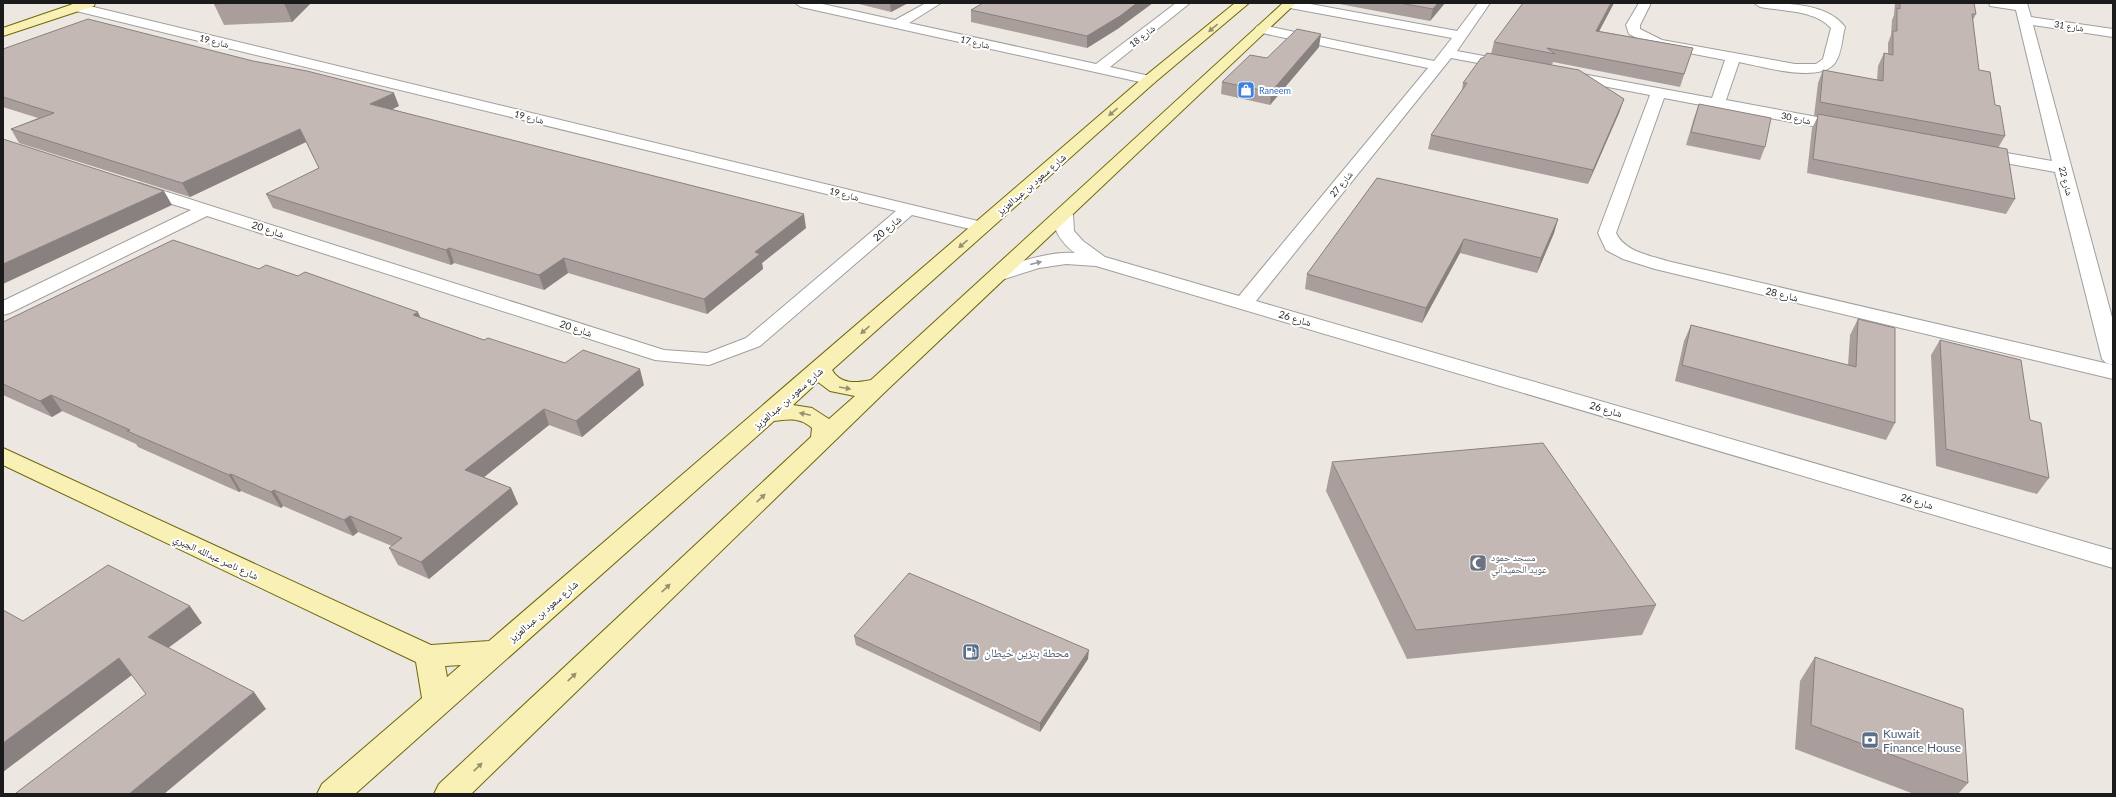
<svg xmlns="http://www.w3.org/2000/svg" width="2116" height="797" viewBox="0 0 2116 797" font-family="Lato,'Noto Naskh Arabic',sans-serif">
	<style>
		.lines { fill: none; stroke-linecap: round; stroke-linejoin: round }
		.street-casing { stroke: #9f9f9f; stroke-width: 2 }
		.secondary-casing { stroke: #6e6807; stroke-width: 2 }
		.street { fill: #fff; fill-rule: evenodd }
		.secondary { fill: #f8f0b4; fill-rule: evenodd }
		.wall { fill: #a99e9c }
		.shaded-wall { fill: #89817f }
		.building { fill: #c4b8b5; stroke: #89817f }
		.oneway { fill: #95906f }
		.oneway2 { fill: #989898 }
		.labels { text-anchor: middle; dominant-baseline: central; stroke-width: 4; stroke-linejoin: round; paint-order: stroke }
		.far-street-label { font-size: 9px; fill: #1b1b1b; stroke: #fff }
		.far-shop-label { font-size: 9px; fill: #366cbe; stroke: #fff; text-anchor: start }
		.street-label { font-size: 10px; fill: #1b1b1b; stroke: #fff }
		.worship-label { font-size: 10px; fill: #5b616d; stroke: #fff; text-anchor: start }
		.near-service-label { font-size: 12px; fill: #4e5e75; stroke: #fff; text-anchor: start }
	</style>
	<rect width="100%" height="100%" fill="#ede7e1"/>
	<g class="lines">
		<defs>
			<g id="street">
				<path d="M77 3 982 222 988 223 991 227 988 231 982 232 912 215 760 346 709 365 655 360 207 216 10 313 3 315V301L191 210 133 192 130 188 133 184 139 183 664 350 707 353 746 338 896 211 72 10 71 7 72 4Z"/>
				<path d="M795 3H818L895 20 926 3H941L909 23 1096 64 1176 3H1190L1110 67 1154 77 1156 80 1154 83 1149 84 801 7Z"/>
				<path d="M1284 3H1305L1457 31 1478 3H1490L1457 51 1510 61 1515 62 1517 65 1515 68 1510 69 1451 58 1256 301 2113 550V568L1096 266 1066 264 1039 268 998 281 991 279 988 275 991 271C1018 263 1047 251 1075 253 1064 245 1047 226 1058 211L1064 210 1070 211 1073 215 1074 231 1083 241 1105 257 1239 296 1428 68 1262 33 1255 29 1257 26 1262 25 1434 61 1452 38 1290 8 1285 7Z"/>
				<path d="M1639 3H1651L1640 25V29L1662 40 1795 64H1816L1823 59 1831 28C1815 10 1782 11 1760 7L1754 3C1781 3 1827 2 1845 27 1842 38 1842 53 1835 63 1820 84 1760 66 1739 62L1726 100 1844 122 1850 124 1852 127 1850 130 1844 132 1664 98 1616 233C1625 252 1649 255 1667 261L2113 365V379L1655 269 1623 259 1606 250 1598 233 1650 95 1566 79 1561 78 1559 75 1561 72 1566 71 1712 98 1725 60 1653 46 1629 34 1626 25Z"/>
				<path d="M1989 3H2027L2031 17 2113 29V37L2033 25 2113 321V365L2106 363 2102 359 2055 172 1978 158 1972 156 1970 153 1972 150 1978 148 2052 161 2016 10 1990 6Z"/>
			</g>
			<g id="secondary">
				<path d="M76 3H95L94 6 3 36V28Z"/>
				<path d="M1235 3H1249L1154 83 832 370C841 385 856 383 871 380L1283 3H1296L886 391 471 794H434L439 784 811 437 812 428C800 417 789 419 774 421L355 794H317L322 784 422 698 416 662 3 465V448L431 645 489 641 1144 77ZM818 382 830 391 855 396 829 419 812 408 793 405ZM461 665 447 677 445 666Z"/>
			</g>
		</defs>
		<!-- street casing -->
		<use href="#street" class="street-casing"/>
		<!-- secondary casing -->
		<use href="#secondary" class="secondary-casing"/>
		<!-- street -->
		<use href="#street" class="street"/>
		<!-- secondary -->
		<use href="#secondary" class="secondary"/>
	</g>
	<!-- wall -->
	<g class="wall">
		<path d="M215 3H311L292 22 224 25 214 4Z"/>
		<path d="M855 3H908L891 12Z"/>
		<path d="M1334 3H1445L1430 21Z"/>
		<path d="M1614 3 1599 31 1693 48 1680 87 1553 62 1552 65 1624 99 1619 113 1588 184 1428 149 1431 135 1462 90 1463 83 1483 58 1491 54 1494 42Z"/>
		<path d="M1895 3H1974L1976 14 1973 20 1979 70 1995 105 2005 136 1998 148 2015 199 2006 214 1807 173 1812 128 1818 116H1814L1818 83 1823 70 1877 80 1878 66 1884 53 1888 54V43L1891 35 1892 20 1894 15Z"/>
		<path d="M971 10 1119 28 1087 48 971 22Z"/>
		<path d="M1319 47 1270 105 1221 94 1222 82 1267 58Z"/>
		<path d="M3 49 399 106 392 109 806 228 762 263 763 269 707 314 568 273 544 290 454 263 451 265 273 208 266 194 319 168 306 142 190 197 19 143 11 129 38 118 3 107Z"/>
		<path d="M1699 104 1765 147 1760 160 1686 145 1694 118Z"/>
		<path d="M1377 178 1558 219 1554 233 1537 273 1460 253 1422 323 1305 289 1307 274Z"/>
		<path d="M259 269 421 318 484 340 565 363 644 385 582 437 549 425 484 477 511 488 518 504 429 579 398 565 389 548 392 546 358 532 353 536 283 506 281 508 241 491 239 492 138 447 136 444 62 411 52 417 3 395V322Z"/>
		<path d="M1858 319 1895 423 1886 440 1675 381 1684 341 1691 325 1848 365 1850 335Z"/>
		<path d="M1940 340 2030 420 2049 478 2037 494 1936 466 1931 355Z"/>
		<path d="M1332 462 1656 605 1642 635 1407 659 1326 491Z"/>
		<path d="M854 636 1088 659 1040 732 856 645Z"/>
		<path d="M1815 657 1968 783 1958 794H1914L1795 749 1800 681Z"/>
	</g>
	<!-- shaded-wall -->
	<g class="shaded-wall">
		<path d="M284 3H311L292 22Z"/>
		<path d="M890 3H908L891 12Z"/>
		<path d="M1137 3H1153L1119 28 1087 48V36Z"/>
		<path d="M1438 3H1445L1430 21 1433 9Z"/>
		<path d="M1611 3H1614L1593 43 1596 31Z"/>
		<path d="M1321 34 1319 47 1270 105 1271 92Z"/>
		<path d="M394 93 399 106 376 117 370 104Z"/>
		<path d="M1624 99 1619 113 1588 184 1593 170Z"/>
		<path d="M300 129 306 142 190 197 182 183Z"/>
		<path d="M164 191 172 205 3 284V264Z"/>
		<path d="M804 214 806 228 762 263 763 269 707 314 704 299 755 252Z"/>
		<path d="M1558 219 1554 233 1537 273 1541 258Z"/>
		<path d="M1464 239 1460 253 1422 323 1426 308Z"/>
		<path d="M449 248 454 263 451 265 446 250Z"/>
		<path d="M564 258 568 273 544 290 539 275Z"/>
		<path d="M418 312 425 328 413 315Z"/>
		<path d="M640 369 644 385 582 437 576 421Z"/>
		<path d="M51 395 62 411 52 417 40 401Z"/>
		<path d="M544 409 549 425 473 486 465 470Z"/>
		<path d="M231 474 241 491 239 492 229 475Z"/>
		<path d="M511 488 518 504 429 579 421 562Z"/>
		<path d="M274 490 283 506 281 508 271 492Z"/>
		<path d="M350 516 358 532 353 536 344 520Z"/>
		<path d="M190 606 202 623 160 654 148 637Z"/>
		<path d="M1089 650 1088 659 1040 732V723Z"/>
		<path d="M119 658 132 675 3 772V743Z"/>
		<path d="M254 692 266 709 164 794H129Z"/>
	</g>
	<!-- building -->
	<g class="building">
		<path d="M215 3H238L214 4Z"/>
		<path d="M983 3H1137L1120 16 1087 36 971 10Z"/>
		<path d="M1400 3H1438L1433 9Z"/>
		<path d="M1523 3H1611L1596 31 1693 48 1684 74 1547 48 1555 54 1494 42Z"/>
		<path d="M1900 3H1974L1976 14H1972L1979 70 1990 72 1995 105 2000 106 2005 136 1820 102 1823 70 1883 81 1884 53 1893 55V31H1897V8L1900 9Z"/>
		<path d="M88 19 253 61 307 71 394 93 370 104 804 214 755 252 760 254 704 299 564 258 539 275 449 248 446 250 266 194 319 168 300 129 182 183 11 129 54 113 3 97V49Z"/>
		<path d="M1297 29 1321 34 1271 92 1222 82 1250 55 1267 58Z"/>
		<path d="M1487 53 1579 70 1624 99 1593 170 1431 135 1467 83H1463L1481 58H1483Z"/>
		<path d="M1699 104 1771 118 1765 147 1691 132Z"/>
		<path d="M1818 114 2007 149 2015 199 1813 159Z"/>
		<path d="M3 139 164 191 3 264Z"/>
		<path d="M1377 178 1558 219 1541 258 1464 239 1426 308 1307 274Z"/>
		<path d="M173 240 259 269 266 265 298 276 305 272 418 312 413 315 484 340 488 338 565 363 583 350 640 369 576 421 544 409 465 470 511 488 421 562 389 548 402 538 350 516 344 520 274 490 271 492 231 474 229 475 127 431 130 430 51 395 40 401 3 384V322Z"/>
		<path d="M1858 319 1895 328V423L1682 365 1691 325 1856 367Z"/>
		<path d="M1940 340 2021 360 2030 420 2041 423 2049 478 1946 449Z"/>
		<path d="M1543 443 1656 605 1416 630 1332 462Z"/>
		<path d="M108 565 190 606 148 637 254 692 129 794H17L16 793 146 694 119 658 3 743V610L23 621Z"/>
		<path d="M909 573 1089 650 1040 723 854 636Z"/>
		<path d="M1815 657 1963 709 1968 783 1811 725Z"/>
	</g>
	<!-- one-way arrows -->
	<defs><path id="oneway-solid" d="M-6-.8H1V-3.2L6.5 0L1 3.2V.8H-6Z"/></defs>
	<g class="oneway">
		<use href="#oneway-solid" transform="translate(1213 28) rotate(140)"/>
		<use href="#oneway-solid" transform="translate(1113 112) rotate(139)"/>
		<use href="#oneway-solid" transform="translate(963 244) rotate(139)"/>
		<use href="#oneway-solid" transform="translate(865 330) rotate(139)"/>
		<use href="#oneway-solid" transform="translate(845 388) rotate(10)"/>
		<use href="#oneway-solid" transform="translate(805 414) rotate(-168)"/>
		<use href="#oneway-solid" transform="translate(761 498) rotate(-43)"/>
		<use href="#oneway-solid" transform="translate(666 588) rotate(-43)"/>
		<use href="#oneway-solid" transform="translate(572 677) rotate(-43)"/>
		<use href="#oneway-solid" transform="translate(478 767) rotate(-44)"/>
	</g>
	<use class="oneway2" href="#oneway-solid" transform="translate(1036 263) rotate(-14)"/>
	<!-- icons -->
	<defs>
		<symbol id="shop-square" viewBox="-11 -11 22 22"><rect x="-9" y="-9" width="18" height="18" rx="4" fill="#3f7fe0" stroke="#fff"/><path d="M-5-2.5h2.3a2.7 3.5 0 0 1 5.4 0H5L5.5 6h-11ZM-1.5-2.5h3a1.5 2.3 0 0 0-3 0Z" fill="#fff"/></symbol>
		<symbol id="mosque-square" viewBox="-11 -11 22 22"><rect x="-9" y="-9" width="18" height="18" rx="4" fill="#6b7280" stroke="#fff"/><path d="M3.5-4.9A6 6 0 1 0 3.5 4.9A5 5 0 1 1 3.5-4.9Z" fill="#fff"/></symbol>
		<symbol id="fuel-square" viewBox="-11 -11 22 22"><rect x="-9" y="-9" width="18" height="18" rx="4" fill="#5c6f8a" stroke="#fff"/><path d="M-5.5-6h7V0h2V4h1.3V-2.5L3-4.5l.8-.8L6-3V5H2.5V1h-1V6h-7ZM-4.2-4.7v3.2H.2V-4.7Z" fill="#fff"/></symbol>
		<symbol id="bank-square" viewBox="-11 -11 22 22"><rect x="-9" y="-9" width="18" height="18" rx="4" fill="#5c6f8a" stroke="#fff"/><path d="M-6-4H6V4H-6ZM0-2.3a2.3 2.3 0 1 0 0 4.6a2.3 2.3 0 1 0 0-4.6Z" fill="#fff"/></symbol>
	</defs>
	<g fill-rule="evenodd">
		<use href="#shop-square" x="1236" y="80" width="20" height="20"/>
		<use href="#mosque-square" x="1468" y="553" width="20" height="20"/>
		<use href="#fuel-square" x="961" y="642" width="20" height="20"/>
		<use href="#bank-square" x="1860" y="730" width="20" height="20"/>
	</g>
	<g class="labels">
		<!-- far-street labels -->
		<g class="far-street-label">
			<text transform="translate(2069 26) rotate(9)">شارع 31</text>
			<text transform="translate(1142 36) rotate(-38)">شارع 18</text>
			<text transform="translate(214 41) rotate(14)">شارع 19</text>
			<text transform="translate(975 42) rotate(13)">شارع 17</text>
			<text transform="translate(529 117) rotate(14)">شارع 19</text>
			<text transform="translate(1796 118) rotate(11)">شارع 30</text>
			<text transform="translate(2066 181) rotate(75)">شارع 22</text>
			<text transform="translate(1341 184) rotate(-51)">شارع 27</text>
			<text transform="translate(844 194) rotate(14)">شارع 19</text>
		</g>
		<!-- far-shop labels -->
		<g class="far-shop-label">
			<text x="1259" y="90">Raneem</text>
		</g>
		<!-- street labels -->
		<g class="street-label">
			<text transform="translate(1031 184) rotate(-41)">شارع سعود بن عبدالعزيز</text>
			<text transform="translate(887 228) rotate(-40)">شارع 20</text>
			<text transform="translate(268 229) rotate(18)">شارع 20</text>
			<text transform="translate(1782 294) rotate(13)">شارع 28</text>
			<text transform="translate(1295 318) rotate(16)">شارع 26</text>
			<text transform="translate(576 328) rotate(18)">شارع 20</text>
			<text transform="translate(788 398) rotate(-41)">شارع سعود بن عبدالعزيز</text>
			<text transform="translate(1606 409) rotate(16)">شارع 26</text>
			<text transform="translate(1917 501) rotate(16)">شارع 26</text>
			<text transform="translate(216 557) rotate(25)">شارع ناصر عبدالله الجبري</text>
			<text transform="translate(543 611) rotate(-41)">شارع سعود بن عبدالعزيز</text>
		</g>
		<!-- worship labels -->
		<g class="worship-label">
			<text x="1491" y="557">مسجد حمود<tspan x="1491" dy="12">عويد الحميداني</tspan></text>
		</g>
		<!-- near-service labels -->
		<g class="near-service-label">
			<text x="984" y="652">محطة بنزين خيطان</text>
			<text x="1883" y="733">Kuwait<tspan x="1883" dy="14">Finance House</tspan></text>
		</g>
	</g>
	<!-- border -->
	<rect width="2116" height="797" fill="none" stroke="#1b1b1b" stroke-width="8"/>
</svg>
